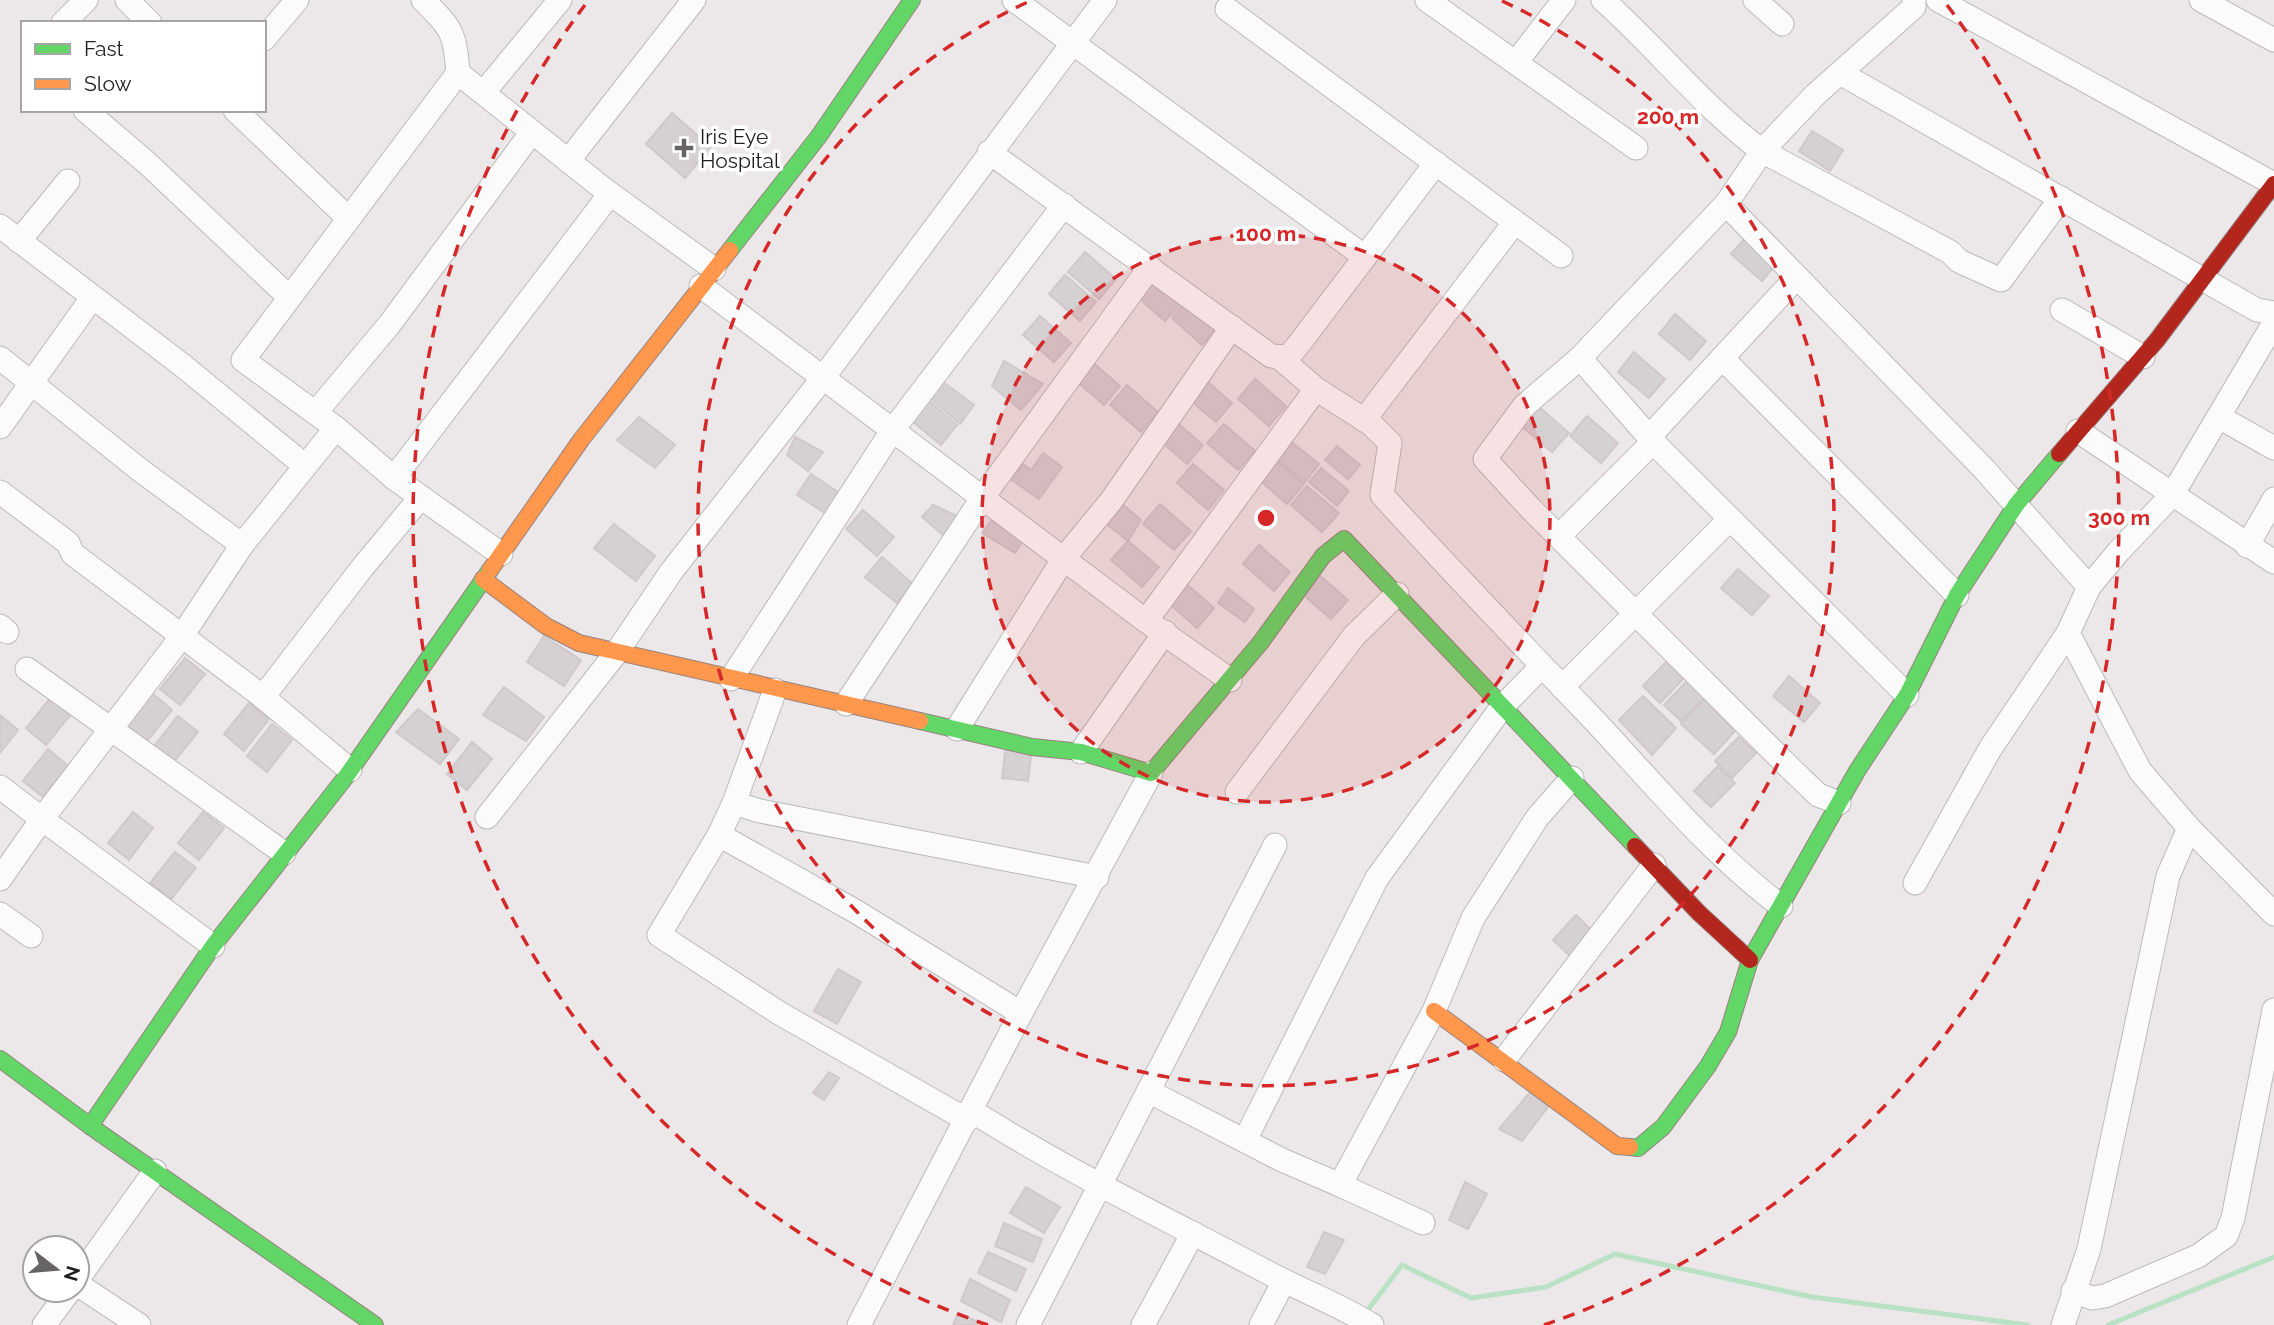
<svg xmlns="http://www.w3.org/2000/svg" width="2274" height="1325" viewBox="0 0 2274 1325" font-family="Raleway,sans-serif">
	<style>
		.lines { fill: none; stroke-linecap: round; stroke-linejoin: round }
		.stream { stroke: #b9e1c4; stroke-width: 5 }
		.building { fill: #d5d0d2; stroke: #d0c8cb; stroke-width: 2 }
		.street-casing { stroke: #bcbaba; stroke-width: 25 }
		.fast-casing { stroke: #97827e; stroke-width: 18 }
		.slow-casing { stroke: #97827e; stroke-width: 18 }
		.jam-casing { stroke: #97827e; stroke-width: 18 }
		.street { stroke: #fcfbfc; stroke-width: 23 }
		.fast { stroke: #63d668; stroke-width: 16 }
		.slow { stroke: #ff974d; stroke-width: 16 }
		.jam { stroke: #b3261e; stroke-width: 16 }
		.ring { fill: none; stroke: #d62828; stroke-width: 3.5; stroke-dasharray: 12 9 }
		.poi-dot { fill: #666465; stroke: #fff; stroke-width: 2.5 }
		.labels { text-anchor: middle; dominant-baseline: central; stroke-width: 7; stroke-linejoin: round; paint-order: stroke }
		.poi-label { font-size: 21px; fill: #1e1e1e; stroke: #fff; text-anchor: start }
		.centre { fill: #d62828; stroke: #fff; stroke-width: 3.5 }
		.ring-label { font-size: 21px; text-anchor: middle; font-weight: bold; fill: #d62828; stroke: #fff; stroke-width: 7; stroke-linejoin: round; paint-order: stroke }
	</style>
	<rect width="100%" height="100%" fill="#ece7e8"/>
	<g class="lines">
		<!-- stream -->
		<g class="stream">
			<path d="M1364 1315 1402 1265 1471 1298 1546 1287 1615 1254 1812 1297 2028 1325"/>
			<path d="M2108 1325 2274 1257"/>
		</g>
	</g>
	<!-- building -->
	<g class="building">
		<path d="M672 113 711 147 685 178 646 144Z"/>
		<path d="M1812 131 1843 150 1830 171 1799 151Z"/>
		<path d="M1748 235 1778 262 1762 281 1731 254Z"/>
		<path d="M1085 252 1116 279 1099 299 1068 272Z"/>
		<path d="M1065 275 1096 302 1080 321 1049 294Z"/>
		<path d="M1151 275 1182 302 1165 321 1134 294Z"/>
		<path d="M1188 299 1219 325 1202 345 1172 318Z"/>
		<path d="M1675 314 1706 341 1690 360 1659 334Z"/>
		<path d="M1040 316 1071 343 1054 362 1023 335Z"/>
		<path d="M1634 352 1665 379 1649 398 1618 372Z"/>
		<path d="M1089 359 1120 386 1104 405 1073 378Z"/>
		<path d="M1004 361 1043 384 1021 410 992 386Z"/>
		<path d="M1201 376 1232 403 1216 422 1185 396Z"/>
		<path d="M1255 379 1286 406 1269 426 1238 399Z"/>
		<path d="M943 382 974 405 960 424 929 397Z"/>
		<path d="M1127 385 1158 412 1141 432 1110 405Z"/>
		<path d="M926 398 957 425 941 445 912 421Z"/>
		<path d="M1538 406 1569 433 1552 452 1521 426Z"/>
		<path d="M1587 416 1618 443 1601 463 1570 436Z"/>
		<path d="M639 417 675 445 655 468 617 440Z"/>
		<path d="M1172 418 1203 445 1187 464 1156 437Z"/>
		<path d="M1224 424 1255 451 1238 470 1207 443Z"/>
		<path d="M795 437 823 452 808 471 787 455Z"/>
		<path d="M1289 440 1319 464 1305 482 1275 458Z"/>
		<path d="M1337 446 1360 465 1348 479 1325 460Z"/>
		<path d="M1043 453 1062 467 1039 499 1012 480 1023 464 1031 470Z"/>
		<path d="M1273 458 1304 484 1287 504 1256 477Z"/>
		<path d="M1193 464 1224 490 1208 510 1177 483Z"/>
		<path d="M1321 468 1349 491 1337 506 1309 482Z"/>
		<path d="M811 474 841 494 828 515 797 495Z"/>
		<path d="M1307 486 1339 513 1322 532 1291 505Z"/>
		<path d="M1115 498 1141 520 1128 541 1099 518Z"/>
		<path d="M1160 504 1191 531 1174 550 1143 524Z"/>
		<path d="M933 505 960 517 944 536 922 517Z"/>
		<path d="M863 510 894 537 877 556 846 529Z"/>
		<path d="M1013 520 1026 536 1015 553 982 533 991 521Z"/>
		<path d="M614 524 655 556 636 581 594 548Z"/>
		<path d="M1128 541 1159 567 1142 587 1111 560Z"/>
		<path d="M1259 545 1290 572 1274 591 1243 564Z"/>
		<path d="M882 557 913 584 897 603 865 577Z"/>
		<path d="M1738 569 1769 596 1752 615 1721 588Z"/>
		<path d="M1317 573 1348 600 1331 619 1300 592Z"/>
		<path d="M1183 581 1214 608 1197 628 1166 601Z"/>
		<path d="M1228 588 1254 609 1245 622 1218 603Z"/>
		<path d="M544 636 581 660 564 686 527 662Z"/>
		<path d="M185 658 205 674 180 705 160 689Z"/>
		<path d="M1667 661 1684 678 1660 703 1643 686Z"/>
		<path d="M1789 676 1820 703 1804 722 1773 696Z"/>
		<path d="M1688 680 1705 697 1681 721 1664 705Z"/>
		<path d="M504 687 544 717 526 741 483 715Z"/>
		<path d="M152 693 172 710 147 741 126 725Z"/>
		<path d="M1643 696 1676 728 1652 755 1619 720Z"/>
		<path d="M51 697 72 713 46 745 26 728Z"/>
		<path d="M1705 699 1735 731 1714 754 1681 724Z"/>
		<path d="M249 703 269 719 244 751 224 734Z"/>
		<path d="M418 709 459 739 440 764 396 732Z"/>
		<path d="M0 715 18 730 0 753Z"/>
		<path d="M178 716 198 732 173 763 153 747Z"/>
		<path d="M272 724 292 740 267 772 247 756Z"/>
		<path d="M1739 737 1756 753 1732 778 1715 761Z"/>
		<path d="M472 742 492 759 467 790 447 774Z"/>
		<path d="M1006 744 1032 747 1028 781 1002 778Z"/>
		<path d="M48 749 68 766 43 797 23 781Z"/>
		<path d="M1718 766 1735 783 1711 807 1694 791Z"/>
		<path d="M133 812 153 828 129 860 108 843Z"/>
		<path d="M203 812 224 828 199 860 178 843Z"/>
		<path d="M175 852 196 868 171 899 150 883Z"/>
		<path d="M1576 915 1593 932 1570 956 1553 940Z"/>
		<path d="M838 969 861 982 837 1024 814 1011Z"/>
		<path d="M829 1072 839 1078 824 1100 813 1093Z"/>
		<path d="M1531 1091 1548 1107 1522 1141 1499 1129Z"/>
		<path d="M1465 1182 1487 1194 1468 1229 1449 1220Z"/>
		<path d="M1026 1187 1060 1207 1044 1233 1010 1213Z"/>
		<path d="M1004 1223 1042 1239 1033 1262 995 1246Z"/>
		<path d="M1324 1232 1344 1240 1325 1274 1307 1267Z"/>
		<path d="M988 1252 1026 1269 1016 1291 978 1273Z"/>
		<path d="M970 1279 1010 1300 1001 1322 961 1301Z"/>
		<path d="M958 1313 985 1325H953Z"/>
	</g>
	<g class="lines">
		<defs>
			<g id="street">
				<path d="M127 0 150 23"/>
				<path d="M423 0C452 29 455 32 458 73"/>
				<path d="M1014 0 1365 257"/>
				<path d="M1427 0 1636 148"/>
				<path d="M1603 0C1658 49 1704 108 1762 151L1815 95 1914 7V0"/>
				<path d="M1755 0 1782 24"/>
				<path d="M1938 0 2274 184"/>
				<path d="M2201 0 2274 40"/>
				<path d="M1227 9 1515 222 1364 420"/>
				<path d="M63 23 86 0"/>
				<path d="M264 39 297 0"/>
				<path d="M1517 61 1564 0"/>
				<path d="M1840 73 2257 310 2274 313"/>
				<path d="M484 92 560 0"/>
				<path d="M85 110 147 163 289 297"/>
				<path d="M235 110 348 218"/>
				<path d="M989 152 1271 356 1288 357 1299 344 1436 163"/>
				<path d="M568 161 694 0"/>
				<path d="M2061 198 2001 280 1959 261 1950 252 1762 151 1726 204 1984 469 2089 587"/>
				<path d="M1726 204 1580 358 1524 406 1485 459 1530 508 1790 768 1818 795 1839 803"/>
				<path d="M1515 222 1561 256"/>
				<path d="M0 226 182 365 304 465"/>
				<path d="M19 241 68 181"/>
				<path d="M701 286 1138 615 1230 680"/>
				<path d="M2062 310 2143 357"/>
				<path d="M2274 323 2172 495 2119 551 2089 587 2068 633 2140 771 2189 828 2274 914"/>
				<path d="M0 358 140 470 242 545"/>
				<path d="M1280 358 1316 389 1371 424 1390 443 1382 495C1451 571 1522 645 1593 719 1653 783 1711 854 1781 906"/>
				<path d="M1580 358 1656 445 1907 695"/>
				<path d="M1722 358 1957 595"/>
				<path d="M316 412 389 325 532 132"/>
				<path d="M2219 417 2274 448"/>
				<path d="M0 427 92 298"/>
				<path d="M2078 431 2274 562"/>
				<path d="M1650 436 1797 277"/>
				<path d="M394 478 610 194"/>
				<path d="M0 492 68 543 73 554 263 697 350 770"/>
				<path d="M1559 536 1654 441"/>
				<path d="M2247 546 2274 499"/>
				<path d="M501 554 394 478 336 428 243 360 458 73 605 190 714 269"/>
				<path d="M1146 621 1316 389"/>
				<path d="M0 626 7 632"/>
				<path d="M27 669 284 853"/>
				<path d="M731 679 892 431 1064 205"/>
				<path d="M1562 687 1730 519"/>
				<path d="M775 690 734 803 760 811 1097 877"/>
				<path d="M263 697 362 568 421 497"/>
				<path d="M846 704 983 497 1150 267"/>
				<path d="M957 729 1064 558 1111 501 1232 327"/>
				<path d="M1081 752 1165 632"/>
				<path d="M0 787 42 819 182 636 242 545 336 428"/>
				<path d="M1237 792 1354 636 1397 594"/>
				<path d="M734 803 719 835 855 911 1021 1013"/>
				<path d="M487 817 617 652 671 572 822 379 1105 0"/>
				<path d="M719 835 659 935 779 1013 967 1120"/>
				<path d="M0 879 42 819 213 946"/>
				<path d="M1915 883 1990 749 2068 633"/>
				<path d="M0 914 31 936"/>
				<path d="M1504 1060 1654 865"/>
				<path d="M1150 1092 1282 1160 1340 1185 1434 1011 1473 918 1537 818 1572 778"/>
				<path d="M972 1111C1067 1171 1168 1220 1267 1272 1302 1291 1338 1304 1372 1325"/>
				<path d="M1245 1140 1377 878 1502 707 1542 666"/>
				<path d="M1340 1185 1423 1223"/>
				<path d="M77 1280 155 1171"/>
				<path d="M77 1284 139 1325"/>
				<path d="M2073 1291 2092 1298 2105 1296 2198 1256 2226 1236 2233 1218 2274 1010"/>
				<path d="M44 1325 70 1290"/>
				<path d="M859 1325 1021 1013 1151 773"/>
				<path d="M1028 1325 1275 845"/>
				<path d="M1143 1325 1193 1233"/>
				<path d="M1261 1325 1284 1281"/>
				<path d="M2063 1325 2089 1249 2168 876 2189 828"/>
			</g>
			<g id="fast">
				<path d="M730 250 819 136 912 0"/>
				<path d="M920 721 1032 747 1081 752 1151 773 1261 642 1323 556 1344 539 1635 846"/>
				<path d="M0 1059 90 1126 375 1325"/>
				<path d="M90 1126 213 946 345 778 490 570"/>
				<path d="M1630 1147 1638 1148 1663 1127 1708 1066 1728 1032 1750 960 1857 771 1907 695 1957 595 2016 505 2059 454"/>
			</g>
			<g id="slow">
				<path d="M490 570 581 440 730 250"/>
				<path d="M483 579 546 626 579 643 920 721"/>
				<path d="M1434 1011 1617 1146 1630 1147"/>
			</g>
			<g id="jam">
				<path d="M2059 454 2157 340 2274 184"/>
				<path d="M1635 846 1699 913 1750 960"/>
			</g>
		</defs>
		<!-- street casing -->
		<use href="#street" class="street-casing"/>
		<!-- fast casing -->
		<use href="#fast" class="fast-casing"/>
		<!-- slow casing -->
		<use href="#slow" class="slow-casing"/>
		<!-- jam casing -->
		<use href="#jam" class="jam-casing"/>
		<!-- street -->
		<use href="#street" class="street"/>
		<!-- fast -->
		<use href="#fast" class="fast"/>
		<!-- slow -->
		<use href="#slow" class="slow"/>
		<!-- jam -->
		<use href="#jam" class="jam"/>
	</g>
	<!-- distance rings -->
	<circle cx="1266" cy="518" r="284" fill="#d62828" fill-opacity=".12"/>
	<g class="ring">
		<circle cx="1266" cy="518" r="284"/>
		<path d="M1502 1A568 568 0 1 1 1030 1"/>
		<path d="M988 1325A853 853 0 0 1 585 5M1947 5A853 853 0 0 1 1544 1325"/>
	</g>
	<!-- markers -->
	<path class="poi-dot" d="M680.5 137.5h7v7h7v7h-7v7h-7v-7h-7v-7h7z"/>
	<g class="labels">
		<!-- poi labels -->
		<g class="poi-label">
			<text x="700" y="136">Iris Eye<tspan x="700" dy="24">Hospital</tspan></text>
		</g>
	</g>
	<circle cx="1266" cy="518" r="10" class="centre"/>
	<g class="ring-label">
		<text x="1668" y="124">200 m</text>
		<text x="1266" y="241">100 m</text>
		<text x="2119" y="525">300 m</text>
	</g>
	<!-- legend -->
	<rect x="21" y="21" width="245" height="91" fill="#ffffff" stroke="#a5a5a5" stroke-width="2"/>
	<rect x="35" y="44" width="35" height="10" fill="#63d668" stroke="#a5a5a5" stroke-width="2"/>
	<text x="84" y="56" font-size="21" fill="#1e1e1e">Fast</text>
	<rect x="35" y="79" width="35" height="10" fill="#ff974d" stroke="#a5a5a5" stroke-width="2"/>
	<text x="84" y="91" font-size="21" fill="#1e1e1e">Slow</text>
	<!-- north arrow -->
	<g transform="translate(56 1269) rotate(106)"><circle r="33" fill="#ffffff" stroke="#a5a5a5" stroke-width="2"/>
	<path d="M0-5L12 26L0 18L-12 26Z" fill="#666465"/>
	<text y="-10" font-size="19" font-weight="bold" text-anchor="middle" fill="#1e1e1e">N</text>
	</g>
</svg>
